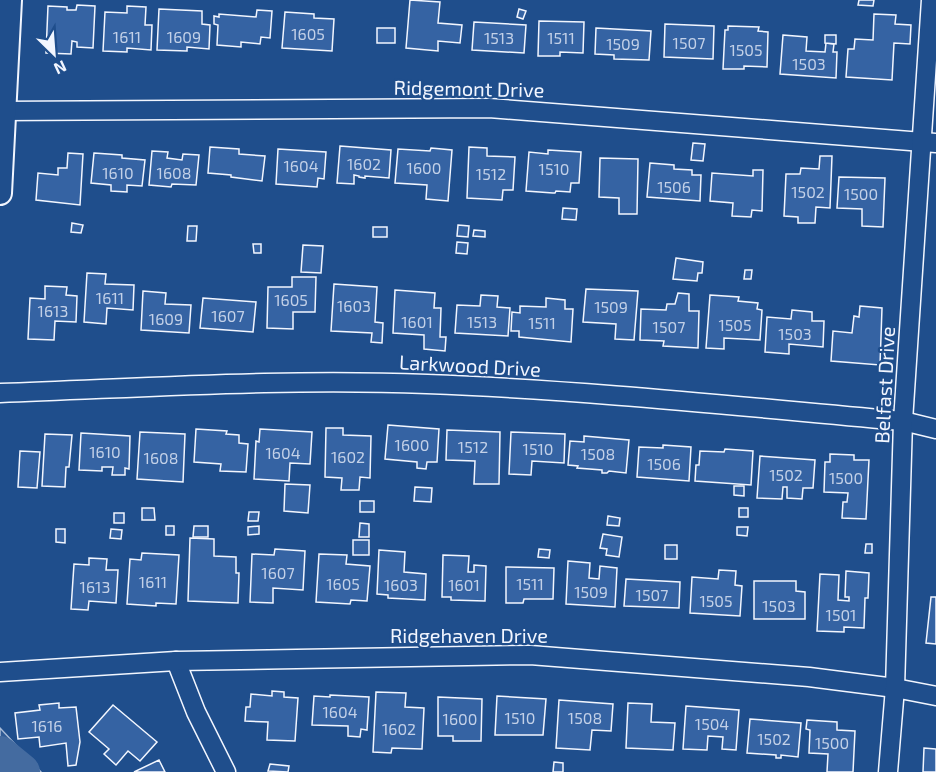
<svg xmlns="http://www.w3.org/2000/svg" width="936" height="772" viewBox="0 0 936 772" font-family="'Exo 2',sans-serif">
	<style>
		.built { fill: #305b95; stroke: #a8bbd7; stroke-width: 1.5 }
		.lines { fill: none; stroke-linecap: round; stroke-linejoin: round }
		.river { stroke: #446ba0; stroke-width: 36 }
		.building { fill: #3563a3; stroke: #f2f6ff; stroke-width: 1.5 }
		.minor-casing { stroke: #f2f6ff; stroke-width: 21 }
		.tertiary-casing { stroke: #f2f6ff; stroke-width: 26 }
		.minor { stroke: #1f4e8c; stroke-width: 18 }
		.tertiary { stroke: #1f4e8c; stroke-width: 22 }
		.labels { text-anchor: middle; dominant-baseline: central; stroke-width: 4.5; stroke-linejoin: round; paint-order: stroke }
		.number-label { font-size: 16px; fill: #c3d1e8 }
		.street-label { font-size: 20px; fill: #f2f6ff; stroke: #1f4e8c }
	</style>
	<rect width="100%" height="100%" fill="#1f4e8c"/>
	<!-- built -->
	<path class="built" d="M0 728 41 772H0Z"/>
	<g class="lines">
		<!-- river -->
		<path class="river" d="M0 754 22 772"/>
	</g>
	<!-- building -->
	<g class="building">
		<path d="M410 0 440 2 438 23 462 25 460 43 438 41V51L406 48Z"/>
		<path d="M859 0H874L873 6 858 5Z"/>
		<path d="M77 5 95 6 93 48 77 47V42L72 41 71 54 46 53 48 6 67 7V10H76Z"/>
		<path d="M127 6 146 7 145 25H152L151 50 127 48V52L103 51 105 12 127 13Z"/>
		<path d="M159 9 202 11V24L210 25 209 49 187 47V51L157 50Z"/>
		<path d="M519 9 526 11 523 19 517 17Z"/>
		<path d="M257 10 272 11 270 38 261 37 260 44 241 42V47L217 45 218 25 214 24V16L219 17V14L256 17Z"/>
		<path d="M285 12 314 14V18L334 19 332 51 282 48Z"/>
		<path d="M874 14 896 15 895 24 911 25 910 44 894 43 892 80 846 77 848 49H854L855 39 873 40Z"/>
		<path d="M539 21 584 22 583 53 560 52V56H538Z"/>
		<path d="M474 22 526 25 524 53 472 50Z"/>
		<path d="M665 24 714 26 713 59 664 57Z"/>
		<path d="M728 26 759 27 758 31 768 32 767 67 744 66V69H723L725 30H728Z"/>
		<rect x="377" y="28" width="18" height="15"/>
		<path d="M596 28 651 31 649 60 614 59V55L595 54Z"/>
		<path d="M783 35 807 37 806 51 825 52 826 43 834 44 833 52H837L836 78 780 74Z"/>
		<path d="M825 35H836V44L825 43Z"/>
		<path d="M693 143 705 144 703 161 691 160Z"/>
		<path d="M340 146 391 150 389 178 365 176V178L359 177V176L354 175V184L337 183Z"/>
		<path d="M210 147 239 149V154L265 156 262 181 231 177V175L208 173Z"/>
		<path d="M469 147 487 148V156L515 157 513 190H503L502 200 467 198Z"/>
		<path d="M431 148 452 150 448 201 426 199 427 185 395 183 398 149 430 151Z"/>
		<path d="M278 149 326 152 324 179 318 178 317 187 276 184Z"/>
		<path d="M548 150 581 152 579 183H571L570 192 556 191 555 193H553L526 191 529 152 548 154Z"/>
		<path d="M152 151 168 152 167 158 182 160 183 154 199 155 196 185 172 184 171 187 149 185Z"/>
		<path d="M68 153 83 154 80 205 36 200 38 173 58 175V168H67Z"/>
		<path d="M94 153 122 155V158L145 160 142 186 127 185V192L111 191V185L91 183Z"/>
		<path d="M820 156H832L830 208 816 207 815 223H798V217L784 216 786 174H800L801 168 819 169Z"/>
		<path d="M600 158 638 159 637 214H619V198L599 197Z"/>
		<path d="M650 163 674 165V169L692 170V175H701L700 201 647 197Z"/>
		<path d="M753 170H763L762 211 752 210 751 217 732 216 733 203 710 201 712 173 753 176Z"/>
		<path d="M839 177 885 178 883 227 862 226V209L837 208Z"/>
		<path d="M563 208 577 209 576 220 562 219Z"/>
		<path d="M72 223 83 225 81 233 71 232Z"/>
		<path d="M458 225 469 226 468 237 457 236Z"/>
		<path d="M188 226H197L196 241H187Z"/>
		<rect x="373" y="227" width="14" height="10"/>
		<path d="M474 230 485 231V237L473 236Z"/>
		<path d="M457 242 468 243 467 254 456 253Z"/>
		<path d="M253 244H261V253H254Z"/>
		<path d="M303 245 323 246 321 273 301 272Z"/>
		<path d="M676 258 703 262 702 273H698L697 281 673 279Z"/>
		<path d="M745 270H752L751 279H744Z"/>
		<path d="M87 273 106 274 105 284 134 285 133 310 107 308 106 324 84 322Z"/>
		<path d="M292 277H316L315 312H293V329L267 328 268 287H292Z"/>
		<path d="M334 284 377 287 375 322 383 323 382 343 371 342 372 333 331 331Z"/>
		<path d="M45 286 67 287 66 295 77 296 76 322 55 321 54 340 28 339 30 298 45 299Z"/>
		<path d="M586 289 638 291 634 340 615 339 616 324 583 322Z"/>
		<path d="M395 290 435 293 434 308H441L440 337H446L445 351 424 349V335L393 333Z"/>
		<path d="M143 291 166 293 165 304 191 305 189 333 141 330Z"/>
		<path d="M678 293 689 294V311H699L698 348 663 346 664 341 640 340 641 309 666 310 667 304H675Z"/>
		<path d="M481 295 498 296 497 307 510 308 508 336 455 333 457 305 480 306Z"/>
		<path d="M710 295 739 297 738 301 758 303 757 309 762 310 760 340 724 338V349L706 348Z"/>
		<path d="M203 298 256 302 253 332 200 328Z"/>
		<path d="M546 298 565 300V309H573L571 342 519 337V331H511L512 312 520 313V306L546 307Z"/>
		<path d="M860 306 882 308 880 365 831 361 833 331 852 333 854 316 859 317Z"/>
		<path d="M792 310 812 312V321H824L823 347 789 344V354L765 352 767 317 791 319Z"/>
		<path d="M388 425 439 429 437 462H427L426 469 417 468V462L385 459Z"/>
		<path d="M326 428H343V435L371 436 370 478 360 477 359 490H341L342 478 325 477Z"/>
		<path d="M196 429 227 431 226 434 239 435V443L248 444 246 472 220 471 221 464 194 462Z"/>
		<path d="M260 429 312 432 310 464 290 463 289 481 254 479 256 441 259 442Z"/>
		<path d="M447 430 500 432 499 484H474L475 461 446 460Z"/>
		<path d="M140 432 185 434 183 482 137 479Z"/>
		<path d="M511 432 565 434 564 463 532 461 531 475 509 474Z"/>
		<path d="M81 433 130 436 129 469 125 468V475H112L113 467H102V471L79 470Z"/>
		<path d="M45 434 72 435 69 467H66L65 487 42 486Z"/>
		<path d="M584 436 629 440 626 473 609 471 607 473H602V470L577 468 578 466 568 465 570 441 584 442Z"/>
		<path d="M663 445 691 447 689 481 637 477 639 447 663 448Z"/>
		<path d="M725 449 753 451 751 485 695 481 696 465H699L700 451 724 452Z"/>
		<path d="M20 451 40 452 37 488 18 487Z"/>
		<path d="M830 454 854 455V460H869L866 519 842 518 843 502H847L848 493 824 492 825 462H830Z"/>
		<path d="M760 456 815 460 813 488H803L802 499 787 498V487H783L782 499 757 498Z"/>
		<path d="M285 484 310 485 308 513 284 511Z"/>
		<path d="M734 486H744V496L734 495Z"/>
		<path d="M415 487 432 488 431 502 414 501Z"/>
		<rect x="360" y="501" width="14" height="11"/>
		<path d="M142 508H154L155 520H142Z"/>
		<rect x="739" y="508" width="9" height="9"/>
		<path d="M249 512H259L258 521H248Z"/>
		<rect x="114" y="513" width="10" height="10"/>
		<path d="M608 516 620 518 619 526 607 525Z"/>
		<path d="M360 523 369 524V537H359Z"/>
		<rect x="166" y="526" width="8" height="9"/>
		<path d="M194 526H208V537H193Z"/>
		<path d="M259 526V534L248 535V527Z"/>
		<path d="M737 527H748L747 536 737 535Z"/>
		<path d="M56 529H65V543L56 542Z"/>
		<path d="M111 529 122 530 121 539 110 538Z"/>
		<path d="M603 534 622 537 619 557 606 555 607 549 600 548Z"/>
		<path d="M190 538 214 539V556L236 557V573H239L238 603 188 601Z"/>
		<rect x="353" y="540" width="16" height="15"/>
		<path d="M866 544H872V553H865Z"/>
		<rect x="665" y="545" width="12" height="14"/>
		<path d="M275 549 305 551 303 590 273 588V603L250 602 252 554 274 555Z"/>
		<path d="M539 549 550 550 549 558 538 557Z"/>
		<path d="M379 550 405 552 404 572 426 574 425 600 388 598V595L377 594Z"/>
		<path d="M142 553 179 555 176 604 156 603V606L127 604 130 559 141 560Z"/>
		<path d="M319 554 347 555 346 564 370 566 367 601 351 600 350 604 316 602Z"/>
		<path d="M443 555 469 556 468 572H474V565L486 566 485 601 451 600V597H442Z"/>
		<path d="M89 558 107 559 106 570H118L116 603 89 601 88 610 71 609 74 564 89 565Z"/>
		<path d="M568 561 590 563 589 578 599 579 600 566 617 568 615 607 566 604Z"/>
		<path d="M506 567 554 568 553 599H524L523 603H506Z"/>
		<path d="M719 570 736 571 735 585 742 586 740 616 690 613 692 577 718 579Z"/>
		<path d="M846 571 869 573 868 598H865L864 628 844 627V632L817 631 820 574 839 575 838 600 849 601V597H845Z"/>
		<path d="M626 579 680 582 679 608 624 606Z"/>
		<path d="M754 581H796V591L805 592V619H754Z"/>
		<path d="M931 597H936V644L926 643Z"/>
		<path d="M272 691 284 692V697L298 698 295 741 267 740 268 722 245 721 246 707H250L251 694 272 696Z"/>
		<path d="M376 692 406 693 405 707 424 708 422 749 392 748 391 753 373 752Z"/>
		<path d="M330 695 369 697 367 730 361 729 360 737 348 736V726L312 725 314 696 330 697Z"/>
		<path d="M497 696 546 699 543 735H495Z"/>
		<path d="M438 697 482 699 481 741H453V736H438Z"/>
		<path d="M559 700 613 704 611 731 592 730 590 750 556 748Z"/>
		<path d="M59 703V708L76 707 80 742 76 765 68 766 66 743 40 747 39 737 18 739 15 713 40 710 39 705Z"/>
		<path d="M628 703 652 704 651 722 675 723 673 750 626 748Z"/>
		<path d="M113 705 157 742 140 761 128 751 116 765 104 754 109 749 89 732Z"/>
		<path d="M686 706 739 710 736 750 722 749 723 737 708 736 707 750 683 749Z"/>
		<path d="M750 719 801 723 798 757 781 755V758H776V755L747 753Z"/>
		<path d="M807 720 837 722V730L855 731 853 772H827L828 754 809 753 810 730 806 729Z"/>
		<path d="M924 748 936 749V772H923Z"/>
		<path d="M159 760 165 772H134Z"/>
		<path d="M554 762 563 763V772H553Z"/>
		<path d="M270 764 289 766 288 772 268 771Z"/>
	</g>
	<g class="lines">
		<defs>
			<g id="minor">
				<path d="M0 111 489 108 936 143"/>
				<path d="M0 393C142 388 285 378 427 384 586 390 745 407 903 421L936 429"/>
				<path d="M176 661 196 712 226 772"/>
				<path d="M0 672 176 661 530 655 809 677 895 688 936 696"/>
				<path d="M888 772 895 688 903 421 931 0"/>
			</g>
			<path id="tertiary" d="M0 193 10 0"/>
		</defs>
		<!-- minor casing -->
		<use href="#minor" class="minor-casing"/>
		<!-- tertiary casing -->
		<use href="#tertiary" class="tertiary-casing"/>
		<!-- minor -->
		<use href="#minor" class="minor"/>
		<!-- tertiary -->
		<use href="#tertiary" class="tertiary"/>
	</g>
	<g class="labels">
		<!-- number labels -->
		<g class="number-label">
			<text x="308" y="33">1605</text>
			<text x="127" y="36">1611</text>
			<text x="184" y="36">1609</text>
			<text x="499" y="37">1513</text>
			<text x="561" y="37">1511</text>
			<text x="689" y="42">1507</text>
			<text x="623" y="43">1509</text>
			<text x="746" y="49">1505</text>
			<text x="809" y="63">1503</text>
			<text x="364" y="163">1602</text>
			<text x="301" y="165">1604</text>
			<text x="424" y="167">1600</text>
			<text x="554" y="168">1510</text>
			<text x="118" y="172">1610</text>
			<text x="174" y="172">1608</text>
			<text x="491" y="173">1512</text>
			<text x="674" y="186">1506</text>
			<text x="808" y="191">1502</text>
			<text x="861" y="193">1500</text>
			<text x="110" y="297">1611</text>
			<text x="291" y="299">1605</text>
			<text x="354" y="305">1603</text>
			<text x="611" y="306">1509</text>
			<text x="53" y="310">1613</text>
			<text x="228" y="315">1607</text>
			<text x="166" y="318">1609</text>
			<text x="417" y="321">1601</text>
			<text x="482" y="321">1513</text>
			<text x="542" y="322">1511</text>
			<text x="735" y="324">1505</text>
			<text x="669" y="326">1507</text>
			<text x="795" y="333">1503</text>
			<text x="412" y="444">1600</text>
			<text x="473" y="446">1512</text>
			<text x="538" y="448">1510</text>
			<text x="105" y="451">1610</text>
			<text x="283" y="452">1604</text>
			<text x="598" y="453">1508</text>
			<text x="348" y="456">1602</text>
			<text x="161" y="457">1608</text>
			<text x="664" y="463">1506</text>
			<text x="786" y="474">1502</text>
			<text x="846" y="477">1500</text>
			<text x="278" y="572">1607</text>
			<text x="153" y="581">1611</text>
			<text x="343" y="583">1605</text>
			<text x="530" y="583">1511</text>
			<text x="401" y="584">1603</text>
			<text x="464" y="584">1601</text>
			<text x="95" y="586">1613</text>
			<text x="591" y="591">1509</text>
			<text x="652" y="594">1507</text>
			<text x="716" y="600">1505</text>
			<text x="779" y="605">1503</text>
			<text x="841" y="614">1501</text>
			<text x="340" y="711">1604</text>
			<text x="520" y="717">1510</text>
			<text x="585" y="717">1508</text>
			<text x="460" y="718">1600</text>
			<text x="712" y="723">1504</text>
			<text x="47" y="725">1616</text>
			<text x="399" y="728">1602</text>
			<text x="774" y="738">1502</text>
			<text x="832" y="742">1500</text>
		</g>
		<!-- street labels -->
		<g class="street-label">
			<text transform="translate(469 88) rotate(1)">Ridgemont Drive</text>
			<text transform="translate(470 365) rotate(3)">Larkwood Drive</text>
			<text transform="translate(884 385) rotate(-87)">Belfast Drive</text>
			<text x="469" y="635">Ridgehaven Drive</text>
		</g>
	</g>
	<!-- north arrow -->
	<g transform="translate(54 54) rotate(155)" stroke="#1f4e8c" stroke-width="4.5" paint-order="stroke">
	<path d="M0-4.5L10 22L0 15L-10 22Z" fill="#f2f6ff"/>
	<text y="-9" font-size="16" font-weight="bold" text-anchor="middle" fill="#f2f6ff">N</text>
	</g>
</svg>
